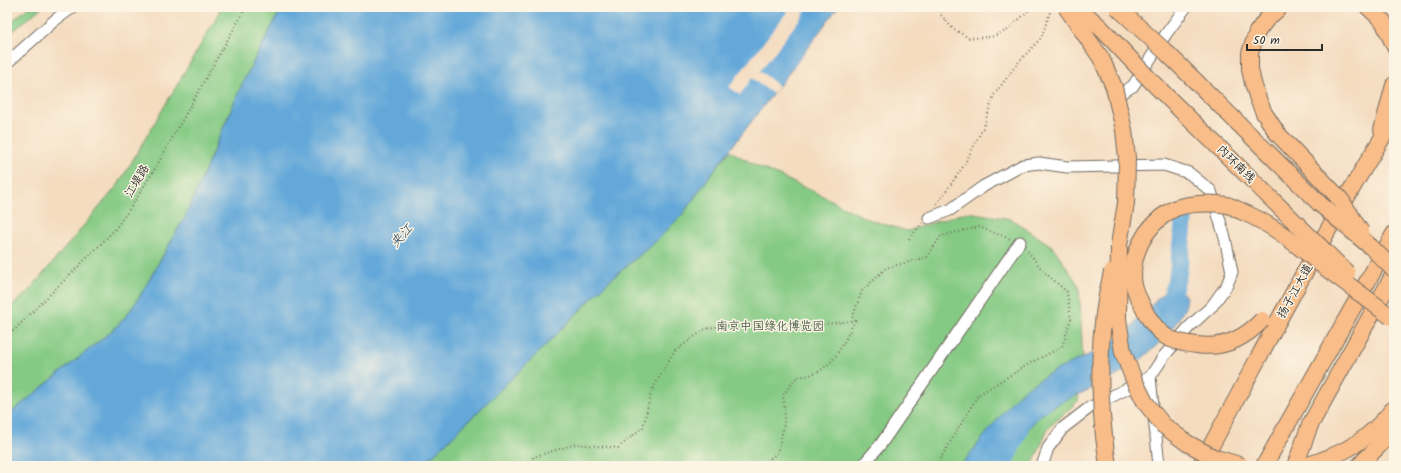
<svg xmlns="http://www.w3.org/2000/svg" width="1401" height="473" viewBox="0 0 1401 473" font-family="Kalam,'LXGW WenKai TC',sans-serif">
	<style>
		.green { fill: #85ca84; stroke: #587a58 }
		.water { fill: #64a8d9; stroke: #486a82 }
		.pier { fill: #f4dcbf }
		.lines { fill: none; stroke-linecap: round; stroke-linejoin: round }
		.river { stroke: #64a8d9; stroke-width: 18 }
		.minor-casing { stroke: #71695f; stroke-width: 13 }
		.highway-casing { stroke: #71695f; stroke-width: 18 }
		.path { stroke: #71695f; stroke-width: 2; stroke-dasharray: 1 3; stroke-linecap: butt }
		.minor { stroke: #fff; stroke-width: 11 }
		.highway { stroke: #f8bd89; stroke-width: 16 }
		.highway-bridge-casing { stroke: #71695f; stroke-width: 18; stroke-linecap: butt }
		.highway-bridge { stroke: #f8bd89; stroke-width: 16 }
		.labels { text-anchor: middle; dominant-baseline: central; stroke-width: 3; stroke-linejoin: round; paint-order: stroke }
		.street-label { font-size: 12px; fill: #2b2b2b; stroke: #fcf5e5 }
		.park-label { font-size: 12px; fill: #465b46; stroke: #fcf5e5 }
		.water-label { font-size: 13px; font-style: italic; fill: #3f5768; stroke: #fcf5e5 }
	</style>
	<rect width="100%" height="100%" fill="#fcf5e5"/>
	<filter id="ink" filterUnits="userSpaceOnUse"><feTurbulence type="fractalNoise" baseFrequency=".025" numOctaves="2"/><feDisplacementMap in="SourceGraphic" scale="8" xChannelSelector="R" yChannelSelector="G"/><feConvolveMatrix kernelMatrix="1 2 1 2 8 2 1 2 1" color-interpolation-filters="sRGB"/></filter>
	<filter id="wash" filterUnits="userSpaceOnUse"><feTurbulence type="fractalNoise" baseFrequency=".012" numOctaves="4" result="noise"/><feDisplacementMap in="SourceGraphic" scale="16" xChannelSelector="R" yChannelSelector="G"/><feGaussianBlur stdDeviation="0.9" result="paint"/><feColorMatrix in="noise" values="0 0 0 0 0 0 0 0 0 0 0 0 0 0 0 0 0 1.4 0 .05"/><feComposite in="paint" operator="in"/></filter>
	<g filter="url(#wash)">
		<rect width="100%" height="100%" fill="#f4dcbf"/>
		<!-- green -->
		<g class="green">
			<path d="M29 7H42L7 36V25Z"/>
			<path d="M217 7H284L279 13 243 82 185 217 137 301 126 316 114 329 7 416V310L28 292 118 185 220 12Z"/>
			<path d="M730 151 757 166 821 195 867 219 907 231 967 212 1011 219 1053 247 1079 286 1083 362 1078 401 1048 428 1032 466H422L534 357 609 281 656 241 682 215 711 174Z"/>
		</g>
		<!-- water -->
		<g class="water">
			<path d="M284 7H838L779 86 711 174 682 215 656 241 609 281 534 357 422 466H7V416L114 329 126 316 137 301 185 217 243 82 279 13Z"/>
			<path d="M1173 287C1189 294 1189 301 1181 315 1166 341 1135 367 1109 380 1087 392 1061 400 1041 415 1035 420 1030 427 1025 433 1016 444 1006 455 997 466H960L1014 399 1026 388 1052 372 1099 350 1132 326 1163 293Z"/>
		</g>
		<!-- pier -->
		<path class="pier" d="M791 7H809L760 71 779 86 773 94 752 78 740 95 729 87Z"/>
		<g class="lines">
			<!-- river -->
			<g class="river">
				<path d="M1166 310 1169 306 1178 273 1183 230 1184 212"/>
				<path d="M1002 466 1019 431"/>
			</g>
		</g>
	</g>
	<g filter="url(#ink)">
		<g class="lines">
			<defs>
				<g id="minor">
					<path d="M7 63 55 20 73 7"/>
					<path d="M1118 95 1133 86 1166 34 1186 7"/>
					<path d="M929 218 950 210 984 186 1023 165 1039 163 1067 167 1164 165 1189 173 1211 191 1225 238 1232 272 1227 285 1212 306 1189 327 1164 356 1150 377 1089 408 1063 428 1048 448 1042 466"/>
					<path d="M1150 377 1159 466"/>
					<path d="M862 466 881 444 1020 242"/>
				</g>
				<g id="highway">
					<path d="M1368 7 1383 21 1394 45"/>
					<path d="M1382 130 1394 85"/>
					<path d="M1200 466C1264 350 1323 231 1394 119"/>
					<path d="M1264 466 1394 234"/>
					<path d="M1295 466 1310 425 1394 274"/>
					<path d="M1305 466C1344 454 1368 441 1394 408"/>
					<path d="M1359 466 1394 430"/>
				</g>
			</defs>
			<!-- minor casing -->
			<use href="#minor" class="minor-casing"/>
			<!-- highway casing -->
			<use href="#highway" class="highway-casing"/>
			<!-- path -->
			<g class="path">
				<path d="M941 7V15L953 29 969 38 991 37 1008 30 1032 7"/>
				<path d="M937 204 963 167 983 128 994 95 1017 64 1041 38 1052 7"/>
				<path d="M909 239 922 223"/>
				<path d="M7 337 99 246 116 228 131 207 153 172 246 7"/>
				<path d="M532 466 533 457 576 444 618 448 643 427 652 390 675 351 705 329 736 323 774 327 817 325 851 321 862 291 886 268 927 257 941 236 979 227 1011 239"/>
				<path d="M761 466 777 453 783 430 785 411 783 395 797 377C802 376 810 376 815 373 837 364 845 338 856 319"/>
				<path d="M936 466 978 395 1032 362 1062 347 1071 319 1067 292 1043 271 1026 249"/>
			</g>
			<!-- minor -->
			<use href="#minor" class="minor"/>
			<!-- highway -->
			<use href="#highway" class="highway"/>
			<defs>
				<g id="highway-bridge">
					<path d="M1066 7 1101 58 1114 87 1124 130 1127 158 1126 203 1119 245 1118 319 1123 352 1134 380 1145 402 1163 425 1187 443 1213 457 1242 466"/>
					<path d="M1078 7 1102 29 1154 84 1347 273"/>
					<path d="M1117 7 1167 53 1320 204 1371 247 1394 270"/>
					<path d="M1280 7 1266 20 1257 32 1250 53V69L1253 83 1258 99 1264 113 1277 133 1341 200 1361 232"/>
					<path d="M1262 320C1245 338 1223 349 1197 345 1187 344 1174 342 1165 336 1155 328 1147 317 1142 305 1139 299 1135 292 1134 285 1129 256 1145 226 1170 211 1182 203 1213 202 1227 205 1232 206 1238 210 1243 212 1274 225 1298 246 1323 266 1346 283 1369 300 1391 317"/>
					<path d="M1108 466C1098 402 1096 335 1112 272"/>
				</g>
			</defs>
			<!-- highway-bridge casing -->
			<use href="#highway-bridge" class="highway-bridge-casing"/>
			<!-- highway-bridge -->
			<use href="#highway-bridge" class="highway-bridge"/>
		</g>
	</g>
	<g class="labels">
		<!-- street labels -->
		<g class="street-label">
			<text transform="translate(1236 164) rotate(45)">内环南线</text>
			<text transform="translate(137 181) rotate(-59)">江堤路</text>
			<text transform="translate(1295 291) rotate(-61)">扬子江大道</text>
		</g>
		<!-- park labels -->
		<g class="park-label">
			<text x="770" y="326">南京中国绿化博览园</text>
		</g>
		<!-- water labels -->
		<g class="water-label">
			<text transform="translate(402 236) rotate(-47)">夹江</text>
		</g>
	</g>
	<!-- margin -->
	<rect width="1401" height="473" fill="none" stroke="#fcf5e5" stroke-width="24"/>
	<!-- scale -->
	<path d="M1247 44v6h75v-6" fill="none" stroke="#2b2b2b" stroke-width="2"/>
	<text x="1253" y="44" font-size="12" fill="#2b2b2b" stroke="#fcf5e5" stroke-width="3" paint-order="stroke">50 m</text>
</svg>
